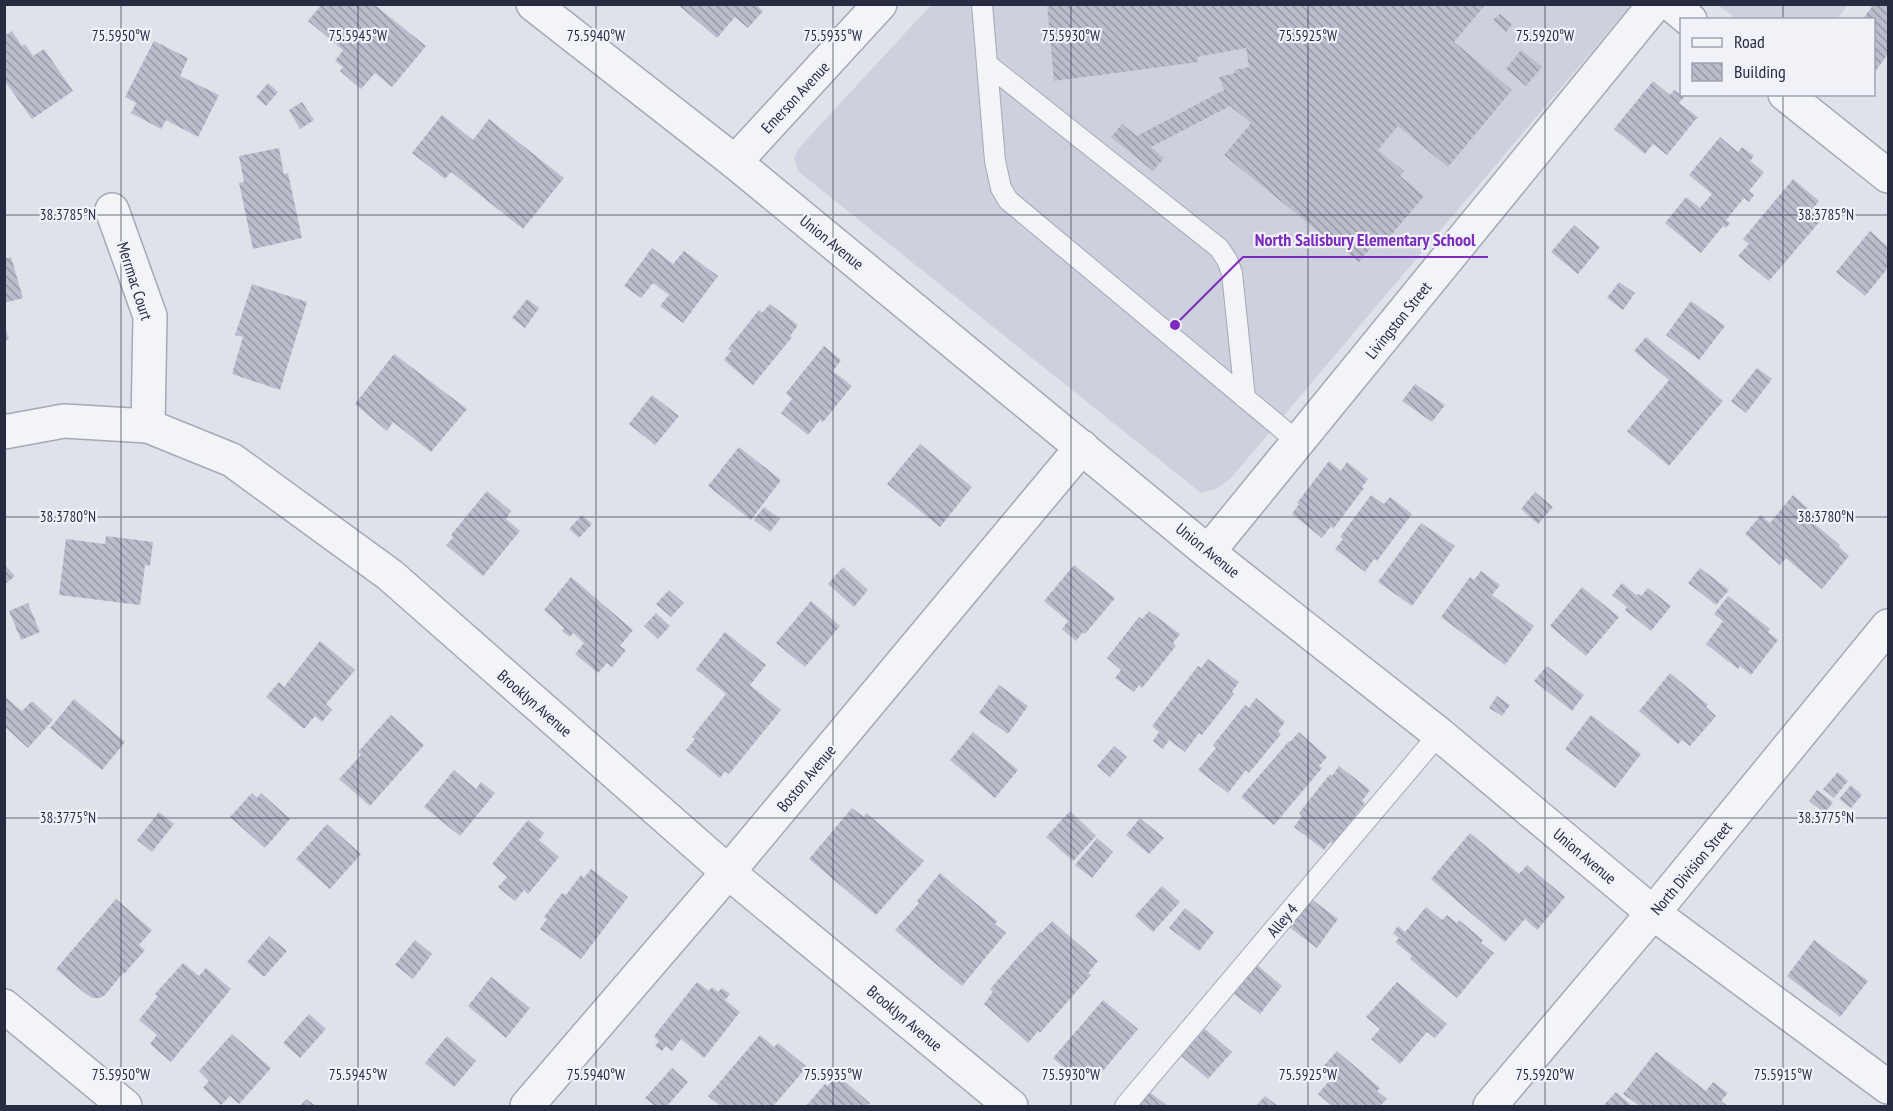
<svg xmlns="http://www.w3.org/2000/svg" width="1893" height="1111" viewBox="0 0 1893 1111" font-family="'PT Sans Narrow',sans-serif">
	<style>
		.built { fill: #ced1dd }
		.building { fill: url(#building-back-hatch) }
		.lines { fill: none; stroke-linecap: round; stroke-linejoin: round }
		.lane-casing { stroke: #a5a8b5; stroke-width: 22 }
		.street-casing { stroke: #a5a8b5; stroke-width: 36 }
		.lane { stroke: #f3f4f8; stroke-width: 20 }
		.street { stroke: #f3f4f8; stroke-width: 33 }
		.ticks { fill: none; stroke: #272c43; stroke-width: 1.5; stroke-opacity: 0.45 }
		.labels { text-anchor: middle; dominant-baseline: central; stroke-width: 4.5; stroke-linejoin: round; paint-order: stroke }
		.street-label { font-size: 16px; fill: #272c43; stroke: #f0f2f8 }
		.ticks-label { font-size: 15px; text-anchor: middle; fill: #272c43; stroke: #f0f2f8; stroke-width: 4.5; stroke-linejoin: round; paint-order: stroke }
		.leader { fill: none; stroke: #7b2cbf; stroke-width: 2 }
		.callout-dot { fill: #7b2cbf; stroke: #f0f2f8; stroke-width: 2 }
		.callout-label { font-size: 18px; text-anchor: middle; font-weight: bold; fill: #7b2cbf; stroke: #f0f2f8; stroke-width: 4.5; stroke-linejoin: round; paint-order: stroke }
	</style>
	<defs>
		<pattern id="building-back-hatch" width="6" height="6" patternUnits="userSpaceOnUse" patternTransform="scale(1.5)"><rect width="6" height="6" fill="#babdcb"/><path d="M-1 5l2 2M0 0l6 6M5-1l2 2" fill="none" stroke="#979aa6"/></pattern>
	</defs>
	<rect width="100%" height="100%" fill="#e0e2ea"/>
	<!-- built -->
	<g class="built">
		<path d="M931 5H1631L1231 478 1216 489 1201 493 799 172 794 159 798 149Z"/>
		<path d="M1718 5H1848L1836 20 1737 19Z"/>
	</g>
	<!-- building -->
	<g class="building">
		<path d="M322 4H377L376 6 426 46 392 87 375 73 361 89 340 71 343 67 335 61 343 50 308 21Z"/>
		<path d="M677 4H755L763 11 748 28 735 17 717 38Z"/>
		<path d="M1047 4H1486L1454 42 1512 90 1448 167 1398 126 1378 150 1404 171 1400 176 1424 196 1387 240 1381 235 1359 262 1342 248 1341 250 1224 155 1251 123 1230 106 1151 147 1164 158 1153 171 1111 137 1122 124 1137 136 1224 90 1219 77 1235 73 1234 70 1249 67 1246 48 1197 57 1198 62 1054 81Z"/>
		<path d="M1874 4H1888V54L1874 73V20H1862Z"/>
		<path d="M1500 14 1512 24 1506 32 1493 20Z"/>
		<path d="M12 31 22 46 25 44 33 56 44 49 73 91 32 119 4 80V36Z"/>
		<path d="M154 41 188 58 180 76 219 95 198 137 166 120 161 129 131 113 136 103 125 97Z"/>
		<path d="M1521 50 1542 67 1526 86 1506 69Z"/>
		<path d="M1653 81 1670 95 1674 90 1684 97 1679 103 1699 118 1696 119 1667 155 1653 144 1645 154 1614 129Z"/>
		<path d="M268 83 278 92 266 106 256 97Z"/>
		<path d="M302 102 314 120 300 129 289 110Z"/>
		<path d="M442 115 473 140 489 119 564 178 523 229 451 172 445 179 412 153Z"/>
		<path d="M1720 137 1738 152 1742 147 1754 156 1750 161 1764 172 1749 191 1754 195 1749 202 1744 198 1726 220 1730 223 1726 228 1723 226 1701 253 1665 223 1686 197 1700 208 1712 194 1689 175Z"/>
		<path d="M279 148 284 174 288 173 302 238 253 249 239 183 244 182 239 156Z"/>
		<path d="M1793 179 1819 201 1811 211 1821 220 1769 281 1738 256 1749 244 1743 239Z"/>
		<path d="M1574 225 1600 247 1578 274 1551 252Z"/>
		<path d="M1870 231 1888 247V268L1865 296 1836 272Z"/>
		<path d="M652 248 673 264 684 251 718 276 683 323 660 306 669 295 653 283 641 298 624 286Z"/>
		<path d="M11 257 23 298 4 303V259Z"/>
		<path d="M1619 282 1635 293 1623 310 1607 298Z"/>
		<path d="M252 284 307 302 280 390 232 374 243 337 235 335Z"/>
		<path d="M527 299 539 308 525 328 512 318Z"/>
		<path d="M1691 301 1725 326 1699 360 1666 335Z"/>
		<path d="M770 304 798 325 790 336 792 337 753 385 724 360 731 351 728 349 759 310 762 313Z"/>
		<path d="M4 324 9 339 4 341Z"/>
		<path d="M1646 337 1723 401 1669 466 1627 431 1669 380 1634 351Z"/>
		<path d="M824 346 841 360 833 371 852 386 823 422 820 420 808 435 781 413 792 399 786 393Z"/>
		<path d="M394 354 467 409 431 452 393 422 387 431 355 404Z"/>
		<path d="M1757 368 1772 379 1746 413 1731 401Z"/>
		<path d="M1415 384 1445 405 1432 422 1402 401Z"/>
		<path d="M652 395 679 416 655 445 629 424Z"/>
		<path d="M920 444 972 487 940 527 887 484Z"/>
		<path d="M739 447 781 480 751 520 708 486Z"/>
		<path d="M1329 461 1341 471 1347 462 1368 479 1362 487 1364 488 1333 529 1331 526 1322 538 1292 514 1299 504 1297 503Z"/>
		<path d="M487 491 511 511 506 519 520 531 483 576 446 545 453 538 451 535Z"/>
		<path d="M1535 492 1553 507 1538 524 1521 509Z"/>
		<path d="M1371 495 1384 504 1390 497 1412 514 1377 561 1374 559 1365 572 1335 549 1343 539 1340 537Z"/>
		<path d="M1793 495 1818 517 1813 523 1840 545 1839 547 1849 556 1822 589 1786 558 1780 565 1745 534 1761 515 1770 523Z"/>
		<path d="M764 507 780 519 770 532 754 520Z"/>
		<path d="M582 515 592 524 579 538 569 529Z"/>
		<path d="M1421 523 1455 546 1412 606 1378 582Z"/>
		<path d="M106 536 153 542 150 566 145 565 140 605 59 595 66 539 105 544Z"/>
		<path d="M4 564 15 576 4 585Z"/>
		<path d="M1074 565 1115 598 1085 634 1083 632 1076 641 1062 629 1068 621 1044 601Z"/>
		<path d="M843 567 868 590 854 607 828 584Z"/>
		<path d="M1700 568 1729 590 1716 605 1688 583Z"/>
		<path d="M1481 571 1500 585 1492 595 1534 626 1505 665 1441 617 1470 577 1474 580Z"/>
		<path d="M571 577 633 630 620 646 626 650 612 667 607 663 598 673 575 654 584 643 573 633 570 637 562 631 564 628 544 610Z"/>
		<path d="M1622 583 1636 595 1638 594 1641 596 1648 588 1671 606 1651 631 1625 610 1627 607 1612 595Z"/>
		<path d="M1582 587 1619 617 1586 656 1550 626Z"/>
		<path d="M669 590 684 603 671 617 656 604Z"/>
		<path d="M1728 596 1770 629 1768 632 1778 640 1751 675 1740 666 1738 669 1706 644 1723 621 1714 614Z"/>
		<path d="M811 601 840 626 805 667 776 643Z"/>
		<path d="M28 603 40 632 21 640 9 611Z"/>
		<path d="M1149 611 1180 634 1173 643 1176 646 1142 688 1139 685 1134 692 1115 678 1121 670 1107 658 1139 617 1142 619Z"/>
		<path d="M656 613 670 626 658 639 644 626Z"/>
		<path d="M725 632 766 665 750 685 781 710 729 774 725 771 720 778 686 750 695 739 692 737 726 694 696 669Z"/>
		<path d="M320 641 355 670 326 704 332 710 322 722 315 716 304 729 266 697 279 682 284 687Z"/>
		<path d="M1208 659 1239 682 1232 692 1234 694 1202 735 1199 733 1185 752 1169 740 1163 749 1153 741 1159 732 1152 726 1198 666 1201 668Z"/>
		<path d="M1547 666 1584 695 1572 711 1534 681Z"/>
		<path d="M1670 673 1708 705 1706 707 1716 716 1690 746 1682 740 1678 744 1639 711Z"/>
		<path d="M999 685 1028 706 1008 734 979 713Z"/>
		<path d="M4 696 22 711 32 701 53 720 28 748 4 726Z"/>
		<path d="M1497 696 1510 705 1502 716 1489 708Z"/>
		<path d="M1256 698 1285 722 1278 731 1281 734 1249 773 1246 770 1228 793 1198 770 1216 748 1213 745 1245 705 1249 708Z"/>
		<path d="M74 699 125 742 102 770 50 728Z"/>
		<path d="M391 715 424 745 370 806 339 779 361 755 358 752Z"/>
		<path d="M1591 715 1641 754 1615 788 1565 749Z"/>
		<path d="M973 732 1018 770 995 798 950 760Z"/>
		<path d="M1299 732 1327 757 1319 766 1322 768 1274 825 1241 797 1289 741 1290 742Z"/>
		<path d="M1114 746 1127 757 1110 777 1097 766Z"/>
		<path d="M1339 766 1370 790 1362 801 1365 803 1333 844 1330 842 1324 850 1294 827 1302 816 1299 813 1330 774 1332 776Z"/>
		<path d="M454 770 476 789 481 782 495 793 460 836 424 807Z"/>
		<path d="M1838 772 1848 781 1834 798 1823 789Z"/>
		<path d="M1851 785 1862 795 1851 808 1839 799Z"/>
		<path d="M1817 790 1833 802 1825 813 1809 801Z"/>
		<path d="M252 793 257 798 261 793 290 819 265 848 230 817Z"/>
		<path d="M852 808 864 817 866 813 924 861 876 915 809 859Z"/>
		<path d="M1070 811 1096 836 1073 861 1046 837Z"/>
		<path d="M159 812 174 824 152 852 137 840Z"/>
		<path d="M1140 818 1164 838 1149 854 1126 835Z"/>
		<path d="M528 820 544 833 539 840 559 857 528 894 524 890 515 901 498 887 507 877 492 864Z"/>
		<path d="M327 824 361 854 330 889 296 859Z"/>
		<path d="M1470 833 1519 874 1527 865 1565 897 1537 930 1525 919 1505 942 1431 879Z"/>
		<path d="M1097 838 1113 852 1092 878 1075 865Z"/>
		<path d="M591 869 628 897 581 959 540 929 547 919 544 917 562 893 566 895 581 875 584 878Z"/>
		<path d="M940 873 997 921 995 924 1006 933 962 986 895 930 919 903 917 901Z"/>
		<path d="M1162 886 1180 902 1153 932 1135 916Z"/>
		<path d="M1310 898 1338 919 1317 948 1289 927Z"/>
		<path d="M116 899 152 930 139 945 145 950 124 974 123 973 105 995 100 998H93L86 994 56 969Z"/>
		<path d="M1426 907 1442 920 1447 915 1457 923 1459 920 1483 940 1481 943 1494 953 1457 998 1410 959 1412 956 1395 942 1399 938 1393 933 1398 926 1405 932Z"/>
		<path d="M1185 908 1214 932 1199 951 1169 928Z"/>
		<path d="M1052 921 1098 961 1088 973 1091 975 1040 1033 1038 1031 1028 1043 984 1004 993 992 990 989 1040 932 1041 933Z"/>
		<path d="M269 936 287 951 264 977 247 962Z"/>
		<path d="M415 940 432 954 413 979 395 965Z"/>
		<path d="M1814 940 1868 981 1840 1017 1787 976Z"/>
		<path d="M183 963 199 976 206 968 231 989 171 1062 150 1044 157 1035 139 1020 158 996 155 994Z"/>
		<path d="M1257 965 1282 986 1260 1014 1234 994Z"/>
		<path d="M491 977 530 1008 506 1038 468 1006Z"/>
		<path d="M697 982 709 991 712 987 718 992 722 988 730 994 725 1000 740 1012 704 1058 681 1039 672 1051 666 1046 662 1051 655 1046 659 1041 654 1036Z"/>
		<path d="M1397 982 1447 1024 1435 1038 1427 1032 1400 1064 1371 1039 1380 1029 1366 1017Z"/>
		<path d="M1103 1000 1138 1029 1096 1079 1088 1071 1080 1081 1053 1058Z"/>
		<path d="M309 1014 326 1029 300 1058 283 1043Z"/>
		<path d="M1205 1029 1232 1052 1208 1079 1181 1056Z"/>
		<path d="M232 1034 271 1068 239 1104 230 1096 221 1105 203 1088 209 1081 199 1071Z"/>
		<path d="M760 1035 774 1047 778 1043 807 1067 773 1106H721L708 1096Z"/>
		<path d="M447 1036 476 1061 454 1087 425 1063Z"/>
		<path d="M1337 1051 1380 1088 1377 1091 1387 1099 1380 1106H1332L1318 1094 1331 1079 1320 1070Z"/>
		<path d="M1656 1052 1706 1091 1713 1082 1728 1093 1721 1101 1728 1106H1640L1623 1094Z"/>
		<path d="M672 1068 688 1082 667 1106H655L645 1098Z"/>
		<path d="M837 1075 870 1103 867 1106H806L825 1084 828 1086Z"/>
		<path d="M1148 1091 1168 1106H1136Z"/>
		<path d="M1616 1092 1632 1106H1603Z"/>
		<path d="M1265 1096 1278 1106H1256Z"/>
		<path d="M306 1099 316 1106H300Z"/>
	</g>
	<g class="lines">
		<defs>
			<g id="lane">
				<path d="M982 4 995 161 1001 188 1008 200 1298 442"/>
				<path d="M987 64 1219 248 1227 260 1232 273 1245 398"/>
				<path d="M1125 1106 1439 734"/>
			</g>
			<g id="street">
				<path d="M533 4 735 162 1208 552 1439 734 1653 913 1888 1087"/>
				<path d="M1671 4 1690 20"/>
				<path d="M1785 94 1888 176"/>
				<path d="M735 162 880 4"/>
				<path d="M112 210 150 316 148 426"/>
				<path d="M4 432 64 421 148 426 232 460 390 575 728 872 1011 1106"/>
				<path d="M1208 552 1655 4"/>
				<path d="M4 1006 125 1106"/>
				<path d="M527 1106 728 872 1082 447"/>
				<path d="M1490 1106 1653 913 1888 626"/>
			</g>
		</defs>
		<!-- lane casing -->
		<use href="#lane" class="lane-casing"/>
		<!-- street casing -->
		<use href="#street" class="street-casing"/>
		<!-- lane -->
		<use href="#lane" class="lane"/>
		<!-- street -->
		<use href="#street" class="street"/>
	</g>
	<!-- ticks -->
	<path class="ticks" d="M121 4V1106M358 4V1106M596 4V1106M833 4V1106M1071 4V1106M1308 4V1106M1545 4V1106M1783 4V20M1783 94V1106M4 215H1888M4 517H1888M4 818H1888"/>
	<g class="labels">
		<!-- street labels -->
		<g class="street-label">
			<text transform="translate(795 97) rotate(-47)">Emerson Avenue</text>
			<text transform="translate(832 242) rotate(39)">Union Avenue</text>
			<text transform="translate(135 281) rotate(72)">Merrmac Court</text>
			<text transform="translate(1398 320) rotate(-51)">Livingston Street</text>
			<text transform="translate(1208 550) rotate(39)">Union Avenue</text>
			<text transform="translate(535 703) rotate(41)">Brooklyn Avenue</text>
			<text transform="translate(806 778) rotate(-50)">Boston Avenue</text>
			<text transform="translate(1585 856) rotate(40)">Union Avenue</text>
			<text transform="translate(1691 868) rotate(-50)">North Division Street</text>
			<text transform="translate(1282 920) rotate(-50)">Alley 4</text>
			<text transform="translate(905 1018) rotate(40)">Brooklyn Avenue</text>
		</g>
	</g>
	<g class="ticks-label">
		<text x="121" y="41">75.5950°W</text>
		<text x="358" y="41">75.5945°W</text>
		<text x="596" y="41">75.5940°W</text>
		<text x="833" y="41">75.5935°W</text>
		<text x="1071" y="41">75.5930°W</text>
		<text x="1308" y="41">75.5925°W</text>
		<text x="1545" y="41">75.5920°W</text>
		<text x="68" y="220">38.3785°N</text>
		<text x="1826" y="220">38.3785°N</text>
		<text x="68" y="522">38.3780°N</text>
		<text x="1826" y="522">38.3780°N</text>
		<text x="68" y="823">38.3775°N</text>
		<text x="1826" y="823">38.3775°N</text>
		<text x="121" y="1080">75.5950°W</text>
		<text x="358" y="1080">75.5945°W</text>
		<text x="596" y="1080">75.5940°W</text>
		<text x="833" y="1080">75.5935°W</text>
		<text x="1071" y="1080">75.5930°W</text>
		<text x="1308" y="1080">75.5925°W</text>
		<text x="1545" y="1080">75.5920°W</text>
		<text x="1783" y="1080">75.5915°W</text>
	</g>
	<!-- callouts -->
	<path class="leader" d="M1175 325L1243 257H1488"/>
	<circle class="callout-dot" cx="1175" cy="325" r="6"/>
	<g class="callout-label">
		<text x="1365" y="246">North Salisbury Elementary School</text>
	</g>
	<!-- border -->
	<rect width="1893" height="1111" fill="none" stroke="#272c43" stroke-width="12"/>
	<!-- legend -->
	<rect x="1680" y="18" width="195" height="78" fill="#f0f2f8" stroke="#a0a3b0" stroke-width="1.5"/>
	<rect x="1692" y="38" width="30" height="9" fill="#f3f4f8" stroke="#a0a3b0" stroke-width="1.5"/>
	<text x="1734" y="48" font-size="18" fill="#272c43">Road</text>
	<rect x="1692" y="63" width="30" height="18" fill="url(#building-back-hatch)" stroke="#a0a3b0" stroke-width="1.5"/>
	<text x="1734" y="78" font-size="18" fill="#272c43">Building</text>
</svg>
